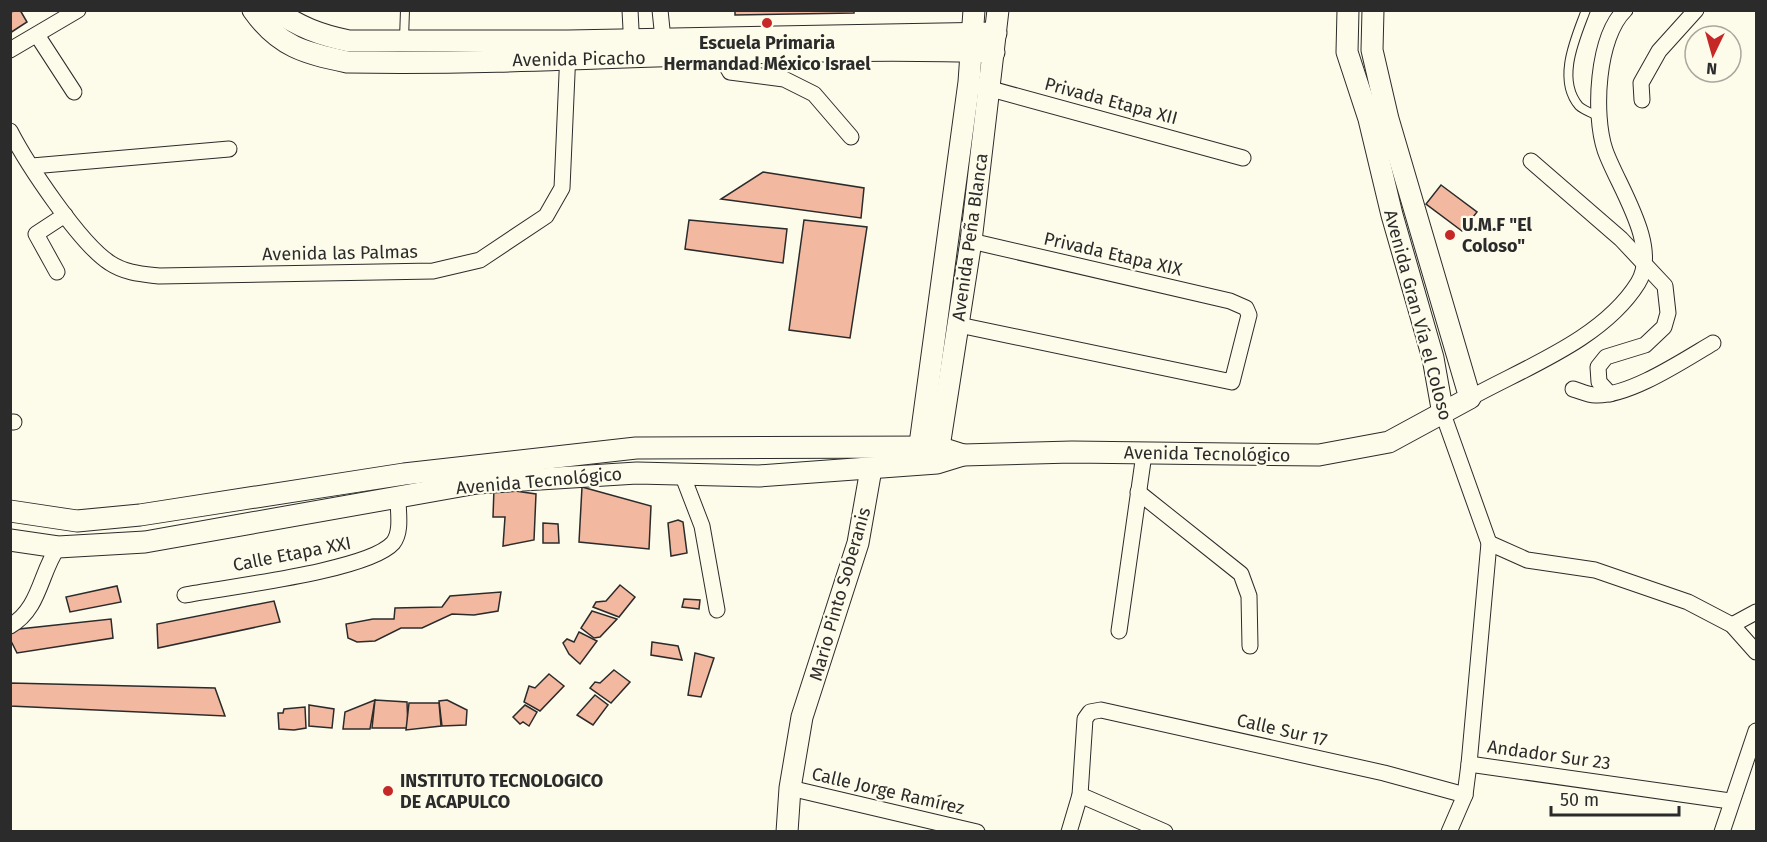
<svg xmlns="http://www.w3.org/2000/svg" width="1767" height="842" viewBox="0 0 1767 842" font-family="'Fira Sans',sans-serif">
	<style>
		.building { fill: #f2b8a0; stroke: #2b2b2b; stroke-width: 1.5 }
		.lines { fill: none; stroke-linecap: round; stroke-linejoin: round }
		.lane-casing { stroke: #2b2b2b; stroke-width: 10 }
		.street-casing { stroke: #2b2b2b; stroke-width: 17 }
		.secondary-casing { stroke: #2b2b2b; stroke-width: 23 }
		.lane { stroke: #fdfbea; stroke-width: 8 }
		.street { stroke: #fdfbea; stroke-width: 15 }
		.secondary { stroke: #fdfbea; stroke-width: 21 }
		.poi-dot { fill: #c62828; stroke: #fdfbea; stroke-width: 2 }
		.labels { text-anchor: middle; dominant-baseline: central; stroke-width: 4.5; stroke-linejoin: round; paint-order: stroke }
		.poi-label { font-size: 18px; font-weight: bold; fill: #2b2b2b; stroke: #fdfbea; text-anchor: start }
		.street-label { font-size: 18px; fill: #2b2b2b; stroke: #fdfbea }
	</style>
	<rect width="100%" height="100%" fill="#fdfbea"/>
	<!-- building -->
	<g class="building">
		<path d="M20 10 27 22 10 33V12Z"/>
		<path d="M735 10H854V13L735 15Z"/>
		<path d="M763 172 864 188 861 218 721 199Z"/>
		<path d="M1441 185 1477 212 1462 231 1426 204Z"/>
		<path d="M689 220 787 229 783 263 685 249Z"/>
		<path d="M804 220 867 227 850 338 789 330Z"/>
		<path d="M582 487 651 506 649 549 579 542Z"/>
		<path d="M494 488 536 494 534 540 503 546 505 517H493Z"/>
		<path d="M678 520 683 522 687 553 671 556 668 523Z"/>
		<path d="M543 523 558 524 559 543H543Z"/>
		<path d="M620 585 635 597 619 617 593 607 596 602 606 601Z"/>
		<path d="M117 586 121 602 70 612 66 597Z"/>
		<path d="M501 592 498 611 474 615 452 614 422 628H401L375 641 357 642 348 638 346 624 373 619H394L395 608 442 607 450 596Z"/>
		<path d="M684 599 700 600 699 609 682 607Z"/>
		<path d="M274 601 280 622 158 648 157 624Z"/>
		<path d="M592 611 617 619 600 637 594 638 581 628Z"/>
		<path d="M111 619 113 638 17 653 10 639V630Z"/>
		<path d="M579 632 597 641 580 664 569 654 563 643 567 639 574 642Z"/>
		<path d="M652 642 678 646 682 660 651 655Z"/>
		<path d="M695 653 714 658 701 697 688 695Z"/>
		<path d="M614 670 630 682 611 703 590 688 595 682 600 683Z"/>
		<path d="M549 674 564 686 540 711 524 702 529 686 535 688Z"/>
		<path d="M10 683 215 688 225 716 10 706Z"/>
		<path d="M595 695 608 705 593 725 577 715Z"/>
		<path d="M375 700 370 729H343L345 712Z"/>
		<path d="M375 700 407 702 408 728H372Z"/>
		<path d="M447 700 467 710 466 725 442 726 439 701Z"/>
		<path d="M409 703H439L441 726 406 730Z"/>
		<path d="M309 705 334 709 332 728 309 726Z"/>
		<path d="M525 705 537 712 529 726 523 722 520 724 513 717Z"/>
		<path d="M305 707 306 728 294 730 279 729 278 713H283L284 709Z"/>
	</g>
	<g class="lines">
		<defs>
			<g id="lane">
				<path d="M1586 10C1576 37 1556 79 1579 106 1583 110 1594 114 1600 117"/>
				<path d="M404 39 405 10"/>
			</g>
			<g id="street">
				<path d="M630 10 632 49"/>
				<path d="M660 10 664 49"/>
				<path d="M37 35 74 92"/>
				<path d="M10 50 78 10"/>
				<path d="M725 55 726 65 730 72 784 79 814 94 851 137"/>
				<path d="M980 86 1243 158"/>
				<path d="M1642 100 1641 83 1659 51 1696 10"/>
				<path d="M10 131C27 164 80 244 110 263 125 273 142 274 159 276L433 271 480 260 546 216 562 188 568 51"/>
				<path d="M1531 161 1621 239 1665 286 1668 313 1664 327 1645 345 1606 357 1598 367 1599 382 1610 394"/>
				<path d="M32 166 229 149"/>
				<path d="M57 272 36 234 65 215"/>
				<path d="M959 325 1232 382 1249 315 1246 308 1230 301 971 241"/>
				<path d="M1573 389C1580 391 1588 395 1595 395 1629 397 1684 360 1713 343"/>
				<path d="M1470 398C1526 367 1603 339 1638 283 1661 246 1617 185 1605 150 1593 114 1597 37 1625 10"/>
				<path d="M1443 414 1489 543 1469 764 1465 795 1449 832"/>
				<path d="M10 422H14"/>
				<path d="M682 474 702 526 717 610"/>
				<path d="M1138 492 1241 574 1249 596 1250 646"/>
				<path d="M1489 543 1527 560 1595 570 1688 602 1732 625 1756 652"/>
				<path d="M185 595C226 587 368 571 393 543 402 532 398 512 398 499"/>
				<path d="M1732 625 1756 612"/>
				<path d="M10 626C40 609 40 573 58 547"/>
				<path d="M1119 631 1144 454"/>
				<path d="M1469 764 1730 801"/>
				<path d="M790 788 977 832"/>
				<path d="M1080 795 1165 832"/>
				<path d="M1069 832 1080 795 1085 719 1090 712 1101 710 1384 773 1465 795"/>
				<path d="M1722 832 1756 731"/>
			</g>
			<g id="secondary">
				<path d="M253 10C279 47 305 53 347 62 563 66 778 44 994 52"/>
				<path d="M275 10C299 27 320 35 349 41H568L996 33"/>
				<path d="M1348 10 1347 52 1369 119 1392 215 1433 358 1443 414"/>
				<path d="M918 459 969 82 974 10"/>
				<path d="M937 460 971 241 998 10"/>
				<path d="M10 511 77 521 140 515 404 474 636 448 938 447 963 455"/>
				<path d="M10 540 58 547 145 542 477 483 637 473 759 476 937 463 963 455 1072 452 1319 455 1389 442 1470 398 1388 119 1372 50 1373 10"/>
				<path d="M787 832 790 788 802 717 858 543 871 469"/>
			</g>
		</defs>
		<!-- lane casing -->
		<use href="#lane" class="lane-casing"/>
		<!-- street casing -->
		<use href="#street" class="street-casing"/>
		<!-- secondary casing -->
		<use href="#secondary" class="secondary-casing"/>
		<!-- lane -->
		<use href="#lane" class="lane"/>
		<!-- street -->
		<use href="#street" class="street"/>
		<!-- secondary -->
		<use href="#secondary" class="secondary"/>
	</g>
	<!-- markers -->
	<g class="poi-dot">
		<circle cx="767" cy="23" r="6"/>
		<circle cx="1450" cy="235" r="6"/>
		<circle cx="388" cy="791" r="6"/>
	</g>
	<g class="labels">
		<!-- poi labels -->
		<g class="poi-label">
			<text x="767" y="43" text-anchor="middle">Escuela Primaria<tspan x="767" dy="21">Hermandad México Israel</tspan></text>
			<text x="1462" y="225">U.M.F "El<tspan x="1462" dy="21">Coloso"</tspan></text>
			<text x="400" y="781">INSTITUTO TECNOLOGICO<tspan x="400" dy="21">DE ACAPULCO</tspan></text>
		</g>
		<!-- street labels -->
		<g class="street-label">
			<text transform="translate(579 59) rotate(-1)">Avenida Picacho</text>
			<text transform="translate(1111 101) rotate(15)">Privada Etapa XII</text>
			<text transform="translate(970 237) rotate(-82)">Avenida Peña Blanca</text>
			<text transform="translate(340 253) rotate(-1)">Avenida las Palmas</text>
			<text transform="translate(1113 254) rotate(13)">Privada Etapa XIX</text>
			<text transform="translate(1418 315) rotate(75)">Avenida Gran Vía el Coloso</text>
			<text transform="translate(1207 454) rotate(1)">Avenida Tecnológico</text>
			<text transform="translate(539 481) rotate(-5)">Avenida Tecnológico</text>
			<text transform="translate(292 554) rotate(-11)">Calle Etapa XXI</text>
			<text transform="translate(840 594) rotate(-74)">Mario Pinto Soberanis</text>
			<text transform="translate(1282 730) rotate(13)">Calle Sur 17</text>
			<text transform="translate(1549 755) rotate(8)">Andador Sur 23</text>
			<text transform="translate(888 791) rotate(13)">Calle Jorge Ramírez</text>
		</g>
	</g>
	<!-- border -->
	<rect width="1767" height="842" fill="none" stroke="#2b2b2b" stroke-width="24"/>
	<!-- north arrow -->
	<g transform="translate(1713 54) rotate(185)"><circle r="28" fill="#fdfbea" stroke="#a9a89e" stroke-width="1.5"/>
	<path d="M0-4.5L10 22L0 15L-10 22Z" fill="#c62828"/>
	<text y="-9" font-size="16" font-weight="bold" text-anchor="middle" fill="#2b2b2b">N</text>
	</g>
	<!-- scale -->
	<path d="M1551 806v9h128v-9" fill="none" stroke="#2b2b2b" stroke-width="3"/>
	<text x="1560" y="806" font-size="18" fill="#2b2b2b" stroke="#fdfbea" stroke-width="4.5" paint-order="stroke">50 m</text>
</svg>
